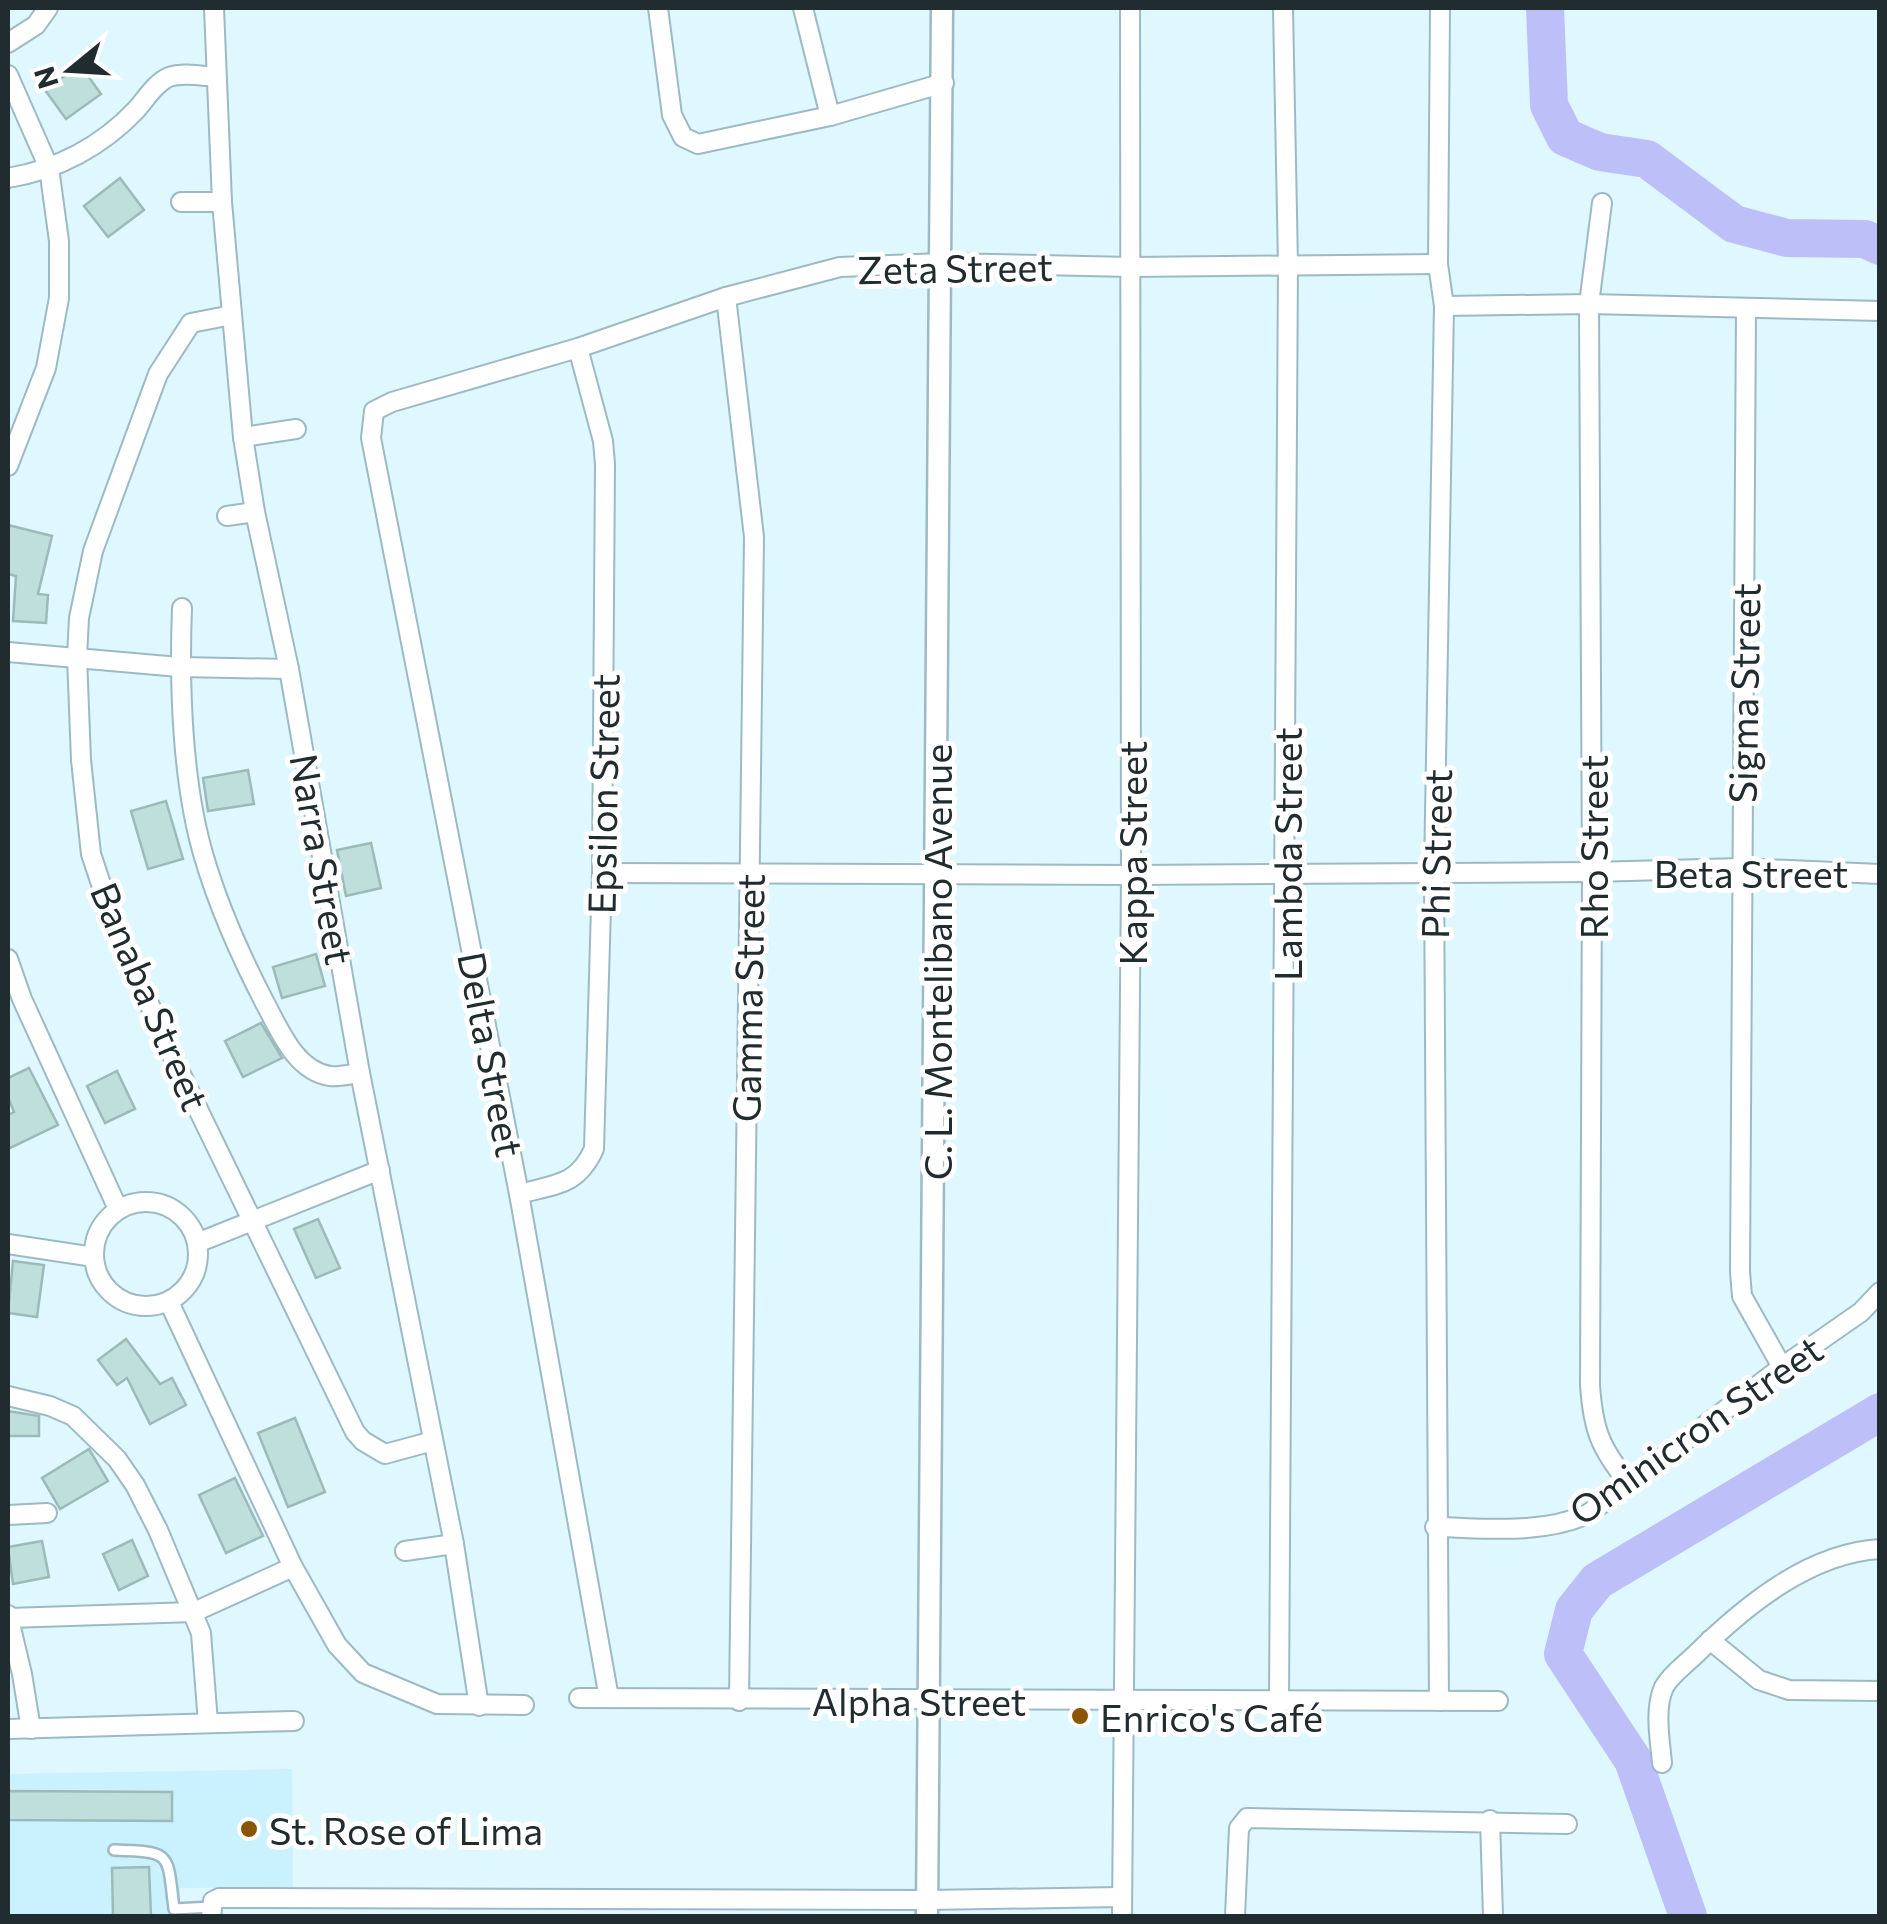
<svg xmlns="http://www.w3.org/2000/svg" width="1887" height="1924" viewBox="0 0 1887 1924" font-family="Commissioner,sans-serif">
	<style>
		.built { fill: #caf1fe }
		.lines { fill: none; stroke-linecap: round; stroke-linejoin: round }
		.river { stroke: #bdbff9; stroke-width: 38 }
		.building { fill: #bfdfdd; stroke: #9cbbb8; stroke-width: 2.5 }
		.service-casing { stroke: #9dbac4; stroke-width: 14 }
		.minor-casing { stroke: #9dbac4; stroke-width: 22 }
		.tertiary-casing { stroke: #9dbac4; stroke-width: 25 }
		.service { stroke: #fff; stroke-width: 9 }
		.minor { stroke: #fff; stroke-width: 18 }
		.tertiary { stroke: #fff; stroke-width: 20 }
		.poi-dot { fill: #8b5506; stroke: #fff; stroke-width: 4 }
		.labels { text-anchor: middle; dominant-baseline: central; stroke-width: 10; stroke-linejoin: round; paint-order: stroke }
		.street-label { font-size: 38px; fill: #212c30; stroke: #fff }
		.poi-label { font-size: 38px; fill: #212c30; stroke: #fff; text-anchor: start }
	</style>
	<rect width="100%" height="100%" fill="#dff7ff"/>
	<!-- built -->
	<path class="built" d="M292 1769 293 1887 180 1888V1916H8V1774Z"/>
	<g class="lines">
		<!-- river -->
		<g class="river">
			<path d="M1545 8 1549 105 1565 137 1600 152 1647 159 1734 224 1787 238 1865 239 1880 246"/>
			<path d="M1688 1916 1633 1760 1563 1654 1574 1610 1597 1581 1880 1412"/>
		</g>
	</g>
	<!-- building -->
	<g class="building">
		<path d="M80 65 101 94 66 119 45 90Z"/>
		<path d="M120 178 144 210 108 237 84 206Z"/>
		<path d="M8 525 52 536 38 594 48 595 46 623 13 621 16 576 8 574Z"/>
		<path d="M248 770 254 804 208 811 203 778Z"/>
		<path d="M166 801 183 859 148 869 131 811Z"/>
		<path d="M371 843 381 888 346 896 337 850Z"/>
		<path d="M316 954 325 986 282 998 273 967Z"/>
		<path d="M261 1023 282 1058 243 1077 225 1041Z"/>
		<path d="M29 1068 58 1125 8 1149V1115L14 1112 8 1097V1078Z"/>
		<path d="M117 1071 135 1109 105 1123 87 1086Z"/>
		<path d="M318 1219 340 1268 316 1278 294 1229Z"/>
		<path d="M13 1261 44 1265 37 1317 8 1313Z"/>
		<path d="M126 1339 160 1384 172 1378 186 1405 150 1424 127 1378 117 1385 98 1360Z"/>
		<path d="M8 1411 39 1416V1436H8Z"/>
		<path d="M295 1418 325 1492 288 1507 258 1433Z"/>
		<path d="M89 1449 108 1481 60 1509 42 1478Z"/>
		<path d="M235 1478 263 1536 226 1553 199 1495Z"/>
		<path d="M132 1540 148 1576 119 1590 103 1554Z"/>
		<path d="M42 1541 49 1577 13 1584 8 1547Z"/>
		<path d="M8 1791 172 1792V1821L8 1820Z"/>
		<path d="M149 1867 151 1916H113L112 1868Z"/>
	</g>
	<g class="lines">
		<defs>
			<path id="service" d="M114 1850C173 1852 167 1852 174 1909L212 1907"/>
			<g id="minor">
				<path d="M214 8 222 202 243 437 255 512 289 669 360 1073 454 1544 479 1706"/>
				<path d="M658 8 672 115 683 137 698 144 830 116 944 83"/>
				<path d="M803 8 830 116"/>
				<path d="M8 43 36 25 48 8"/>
				<path d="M8 75 49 168 59 241V298L46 368 8 466"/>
				<path d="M8 178C57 170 102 146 136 110 146 99 155 83 169 77 183 72 202 76 216 77"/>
				<path d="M181 202H222"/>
				<path d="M1602 203 1589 304 1592 872 1590 1385C1593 1429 1600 1448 1628 1482"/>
				<path d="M726 297 754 537 739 1701"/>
				<path d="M1444 306 1589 304 1880 311"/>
				<path d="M1746 309 1740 1272 1742 1296 1782 1367"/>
				<path d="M232 315 191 323 158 374 93 551 79 618 77 657 81 760 91 854 117 932 176 1064 355 1432 363 1441 385 1454 433 1441"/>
				<path d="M243 437 296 429"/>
				<path d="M227 516 255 512"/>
				<path d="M182 608C179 685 182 783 204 857 219 908 242 959 266 1005 280 1031 296 1071 330 1076 339 1077 351 1074 360 1073"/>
				<path d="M8 652 179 667 289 669"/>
				<path d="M602 873 1131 875 1592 872 1741 868 1880 874"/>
				<path d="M8 959 22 999 118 1209"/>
				<path d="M519 1194C556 1184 577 1186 594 1149L602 873 605 464 603 441 578 348"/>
				<circle cx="146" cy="1254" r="52"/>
				<path d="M197 1243 380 1170"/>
				<path d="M8 1244 94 1257"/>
				<path d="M169 1302 293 1567 337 1645 363 1673 437 1704 524 1705"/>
				<path d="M8 1396 50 1406 73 1416 117 1459 135 1485 158 1530 201 1633 208 1723"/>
				<path d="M8 1515 47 1513"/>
				<path d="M1435 1527C1487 1528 1540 1535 1588 1514L1782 1367 1861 1312 1880 1292"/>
				<path d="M405 1551 454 1544"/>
				<path d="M8 1615 22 1674 31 1729"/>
				<path d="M9 1618 194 1612 293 1567"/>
				<path d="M1710 1640 1759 1680 1789 1690 1880 1691"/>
				<path d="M579 1698 1498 1701"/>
				<path d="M609 1698 519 1194 371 438 374 411 392 402 578 348 726 297 840 267 942 263 1131 267 1438 264"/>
				<path d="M1279 1700 1288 265 1283 8"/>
				<path d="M1439 1701 1434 872 1444 306 1438 264 1440 8"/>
				<path d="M8 1729 294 1721"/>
				<path d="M1662 1763C1660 1740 1654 1709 1664 1687 1671 1674 1686 1664 1696 1654 1745 1606 1809 1553 1880 1549"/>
				<path d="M1490 1820 1493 1916"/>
				<path d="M211 1916 213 1901 219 1898 927 1900 1122 1897"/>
				<path d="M1122 1916 1131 875 1130 8"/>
				<path d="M1235 1916 1239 1828 1247 1818 1567 1824"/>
			</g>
			<path id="tertiary" d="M927 1916 942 8"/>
		</defs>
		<!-- service casing -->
		<use href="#service" class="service-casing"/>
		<!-- minor casing -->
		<use href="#minor" class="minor-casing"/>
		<!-- tertiary casing -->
		<use href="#tertiary" class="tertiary-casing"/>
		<!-- service -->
		<use href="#service" class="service"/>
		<!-- minor -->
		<use href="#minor" class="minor"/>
		<!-- tertiary -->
		<use href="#tertiary" class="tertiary"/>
	</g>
	<!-- markers -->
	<g class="poi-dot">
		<circle cx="1080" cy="1716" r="10"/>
		<circle cx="249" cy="1829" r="10"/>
	</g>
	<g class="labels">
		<!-- street labels -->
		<g class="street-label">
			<text transform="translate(955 267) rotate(-1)">Zeta Street</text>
			<text transform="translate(1743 693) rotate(-89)">Sigma Street</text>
			<text transform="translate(602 794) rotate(-89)">Epsilon Street</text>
			<text transform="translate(1592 847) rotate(-90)">Rho Street</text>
			<text transform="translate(1131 853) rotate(-90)">Kappa Street</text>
			<text transform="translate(1286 854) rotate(-90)">Lambda Street</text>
			<text transform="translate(1435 854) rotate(-89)">Phi Street</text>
			<text transform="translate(323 859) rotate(80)">Narra Street</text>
			<text x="1751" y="872">Beta Street</text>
			<text transform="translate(936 962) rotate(-90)">C. L. Montelibano Avenue</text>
			<text transform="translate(151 996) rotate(67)">Banaba Street</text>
			<text transform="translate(747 998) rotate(-89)">Gamma Street</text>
			<text transform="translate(492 1054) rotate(79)">Delta Street</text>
			<text transform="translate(1695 1429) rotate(-35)">Ominicron Street</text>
			<text x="919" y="1700">Alpha Street</text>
		</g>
		<!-- poi labels -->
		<g class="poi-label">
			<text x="1100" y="1716">Enrico's Café</text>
			<text x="269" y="1829">St. Rose of Lima</text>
		</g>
	</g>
	<!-- border -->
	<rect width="1887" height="1924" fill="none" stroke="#212c30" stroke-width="20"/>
	<!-- north arrow -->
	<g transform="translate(70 70) rotate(252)" stroke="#ffffff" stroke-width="8" paint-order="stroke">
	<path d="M0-8L18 38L0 25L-18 38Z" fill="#212c30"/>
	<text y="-15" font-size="28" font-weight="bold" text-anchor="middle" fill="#212c30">N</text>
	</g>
</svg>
